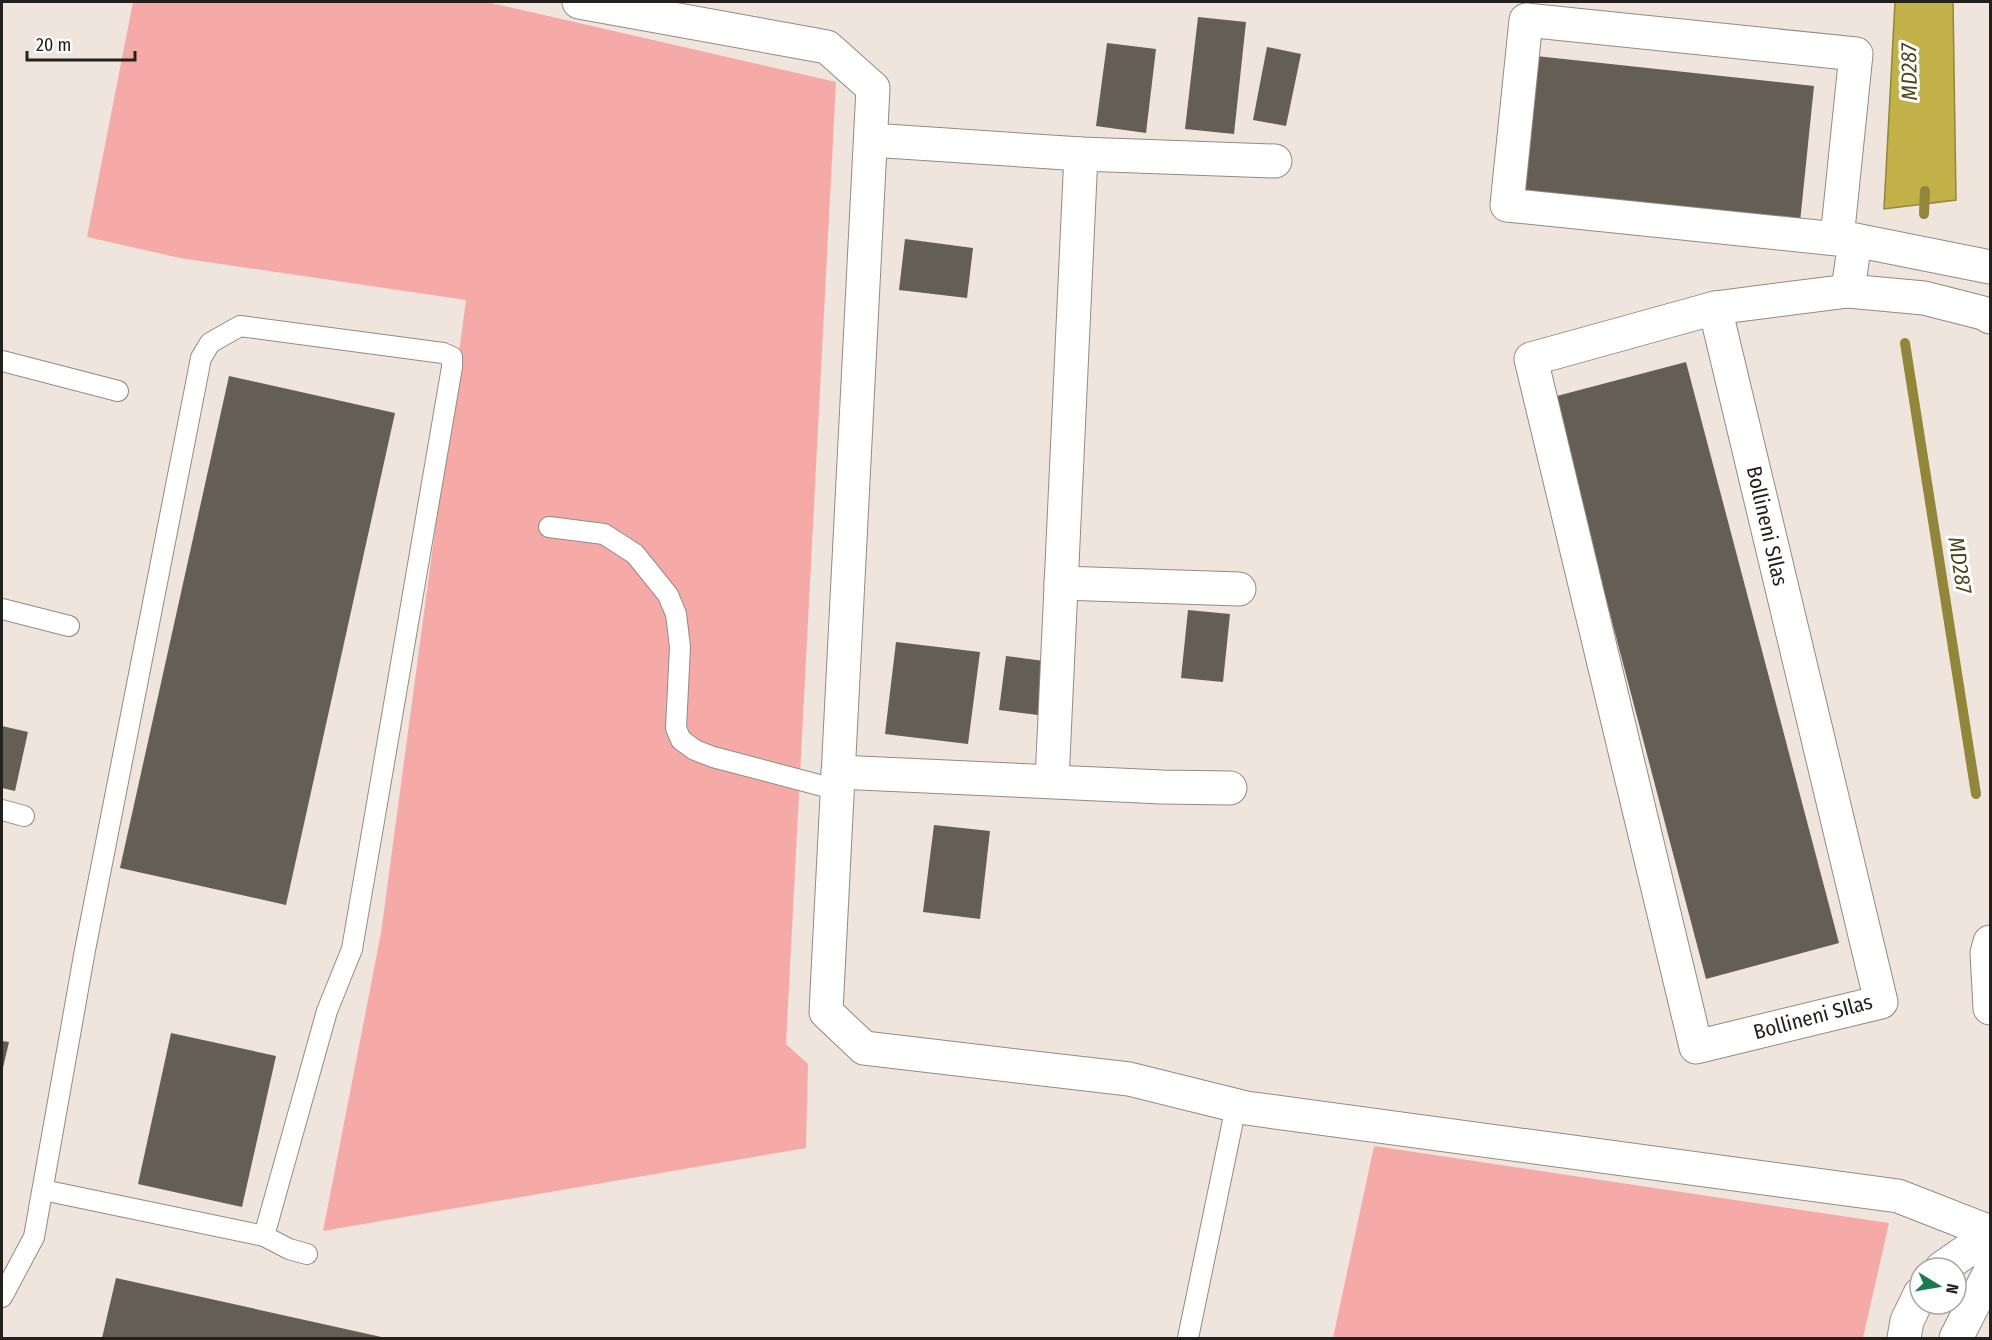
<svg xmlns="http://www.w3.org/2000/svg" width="1992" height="1340" viewBox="0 0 1992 1340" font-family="'Fira Sans Condensed',sans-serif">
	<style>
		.green { fill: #f6aaa7 }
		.water { fill: #c1b148; stroke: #92863b; stroke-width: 1.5 }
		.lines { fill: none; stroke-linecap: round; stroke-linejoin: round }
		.stream { stroke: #92863b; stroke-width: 10 }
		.building { fill: #645e55 }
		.service-casing { stroke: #948a82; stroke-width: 22 }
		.minor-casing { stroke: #948a82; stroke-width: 35 }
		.tertiary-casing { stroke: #948a82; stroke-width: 35 }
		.service { stroke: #fff; stroke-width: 20 }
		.minor { stroke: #fff; stroke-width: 33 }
		.tertiary { stroke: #fff; stroke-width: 33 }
		.labels { text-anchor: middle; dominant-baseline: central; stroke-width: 6; stroke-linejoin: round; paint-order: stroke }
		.street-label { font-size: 21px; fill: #24201d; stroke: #fff }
		.water-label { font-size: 22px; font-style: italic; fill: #4e471c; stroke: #fff }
	</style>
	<rect width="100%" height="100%" fill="#f0e5dc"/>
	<!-- green -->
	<g class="green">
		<path d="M133 2H487L836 82 786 1044 808 1064 806 1148 323 1231 381 933 466 300 180 258 87 237Z"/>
		<path d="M1374 1146 1889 1223 1863 1338H1333Z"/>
	</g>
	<!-- water -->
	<path class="water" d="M1895 2H1953L1956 200 1884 209Z"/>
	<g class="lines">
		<!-- stream -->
		<g class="stream">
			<path d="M1924 214 1925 191"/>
			<path d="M1905 343 1976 794"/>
		</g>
	</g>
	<!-- building -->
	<g class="building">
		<path d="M1198 17 1246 22 1234 134 1185 129Z"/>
		<path d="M1107 43 1156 49 1146 133 1096 126Z"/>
		<path d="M1267 47 1301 54 1286 126 1253 120Z"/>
		<path d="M1536 56 1814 86 1800 222 1521 192Z"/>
		<path d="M905 239 973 248 967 298 899 290Z"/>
		<path d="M1686 362 1839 943 1706 979 1553 397Z"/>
		<path d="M229 376 395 413 286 905 120 868Z"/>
		<path d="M1188 610 1230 614 1223 682 1181 678Z"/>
		<path d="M896 642 980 652 968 744 885 734Z"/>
		<path d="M1006 656 1044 661 1038 715 999 710Z"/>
		<path d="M2 726 28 732 15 791 2 788Z"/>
		<path d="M934 825 990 831 980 919 923 912Z"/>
		<path d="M171 1033 276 1056 242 1207 138 1184Z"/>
		<path d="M2 1041 9 1042 2 1072Z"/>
		<path d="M116 1278 386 1338H102Z"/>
	</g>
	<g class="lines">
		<defs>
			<g id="service">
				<path d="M2 361 118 391"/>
				<path d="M549 527 604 534 635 554 668 595 676 614 680 647 676 728 681 740 695 750 713 757 838 790"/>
				<path d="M2 609 69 626"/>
				<path d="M2 810 24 816"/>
				<path d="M264 1236 289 1249 307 1254"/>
				<path d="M2 1297 34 1237 85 950 201 358 210 343 240 326 443 353 452 357V367L352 949 327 1011 264 1236 43 1190"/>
				<path d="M1188 1338 1236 1106"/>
			</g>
			<g id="minor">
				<path d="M579 2 827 47 873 88 826 1012 864 1048 1129 1079 1246 1108 1898 1196 1990 1232"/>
				<path d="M871 140 1081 154 1275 161"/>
				<path d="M1837 239 1856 54 1526 20 1507 205 1837 239 1855 240 1990 267"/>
				<path d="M1855 240 1848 291 1924 298 1983 313 1990 317"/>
				<path d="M1715 308 1881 1002 1696 1047 1531 359Z"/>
				<path d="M1715 308 1848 291"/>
				<path d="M1061 583 1239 589"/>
				<path d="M838 772 1162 787 1230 788"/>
				<path d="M1052 781 1081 154"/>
				<path d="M1990 942 1987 953 1990 1008"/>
			</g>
			<g id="tertiary">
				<path d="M1942 1268 1965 1252 1990 1243"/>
				<path d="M1904 1338 1907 1321 1920 1294"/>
				<path d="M1956 1338 1990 1272"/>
			</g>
		</defs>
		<!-- service casing -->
		<use href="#service" class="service-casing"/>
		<!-- minor casing -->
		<use href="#minor" class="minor-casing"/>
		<!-- tertiary casing -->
		<use href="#tertiary" class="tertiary-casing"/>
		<!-- service -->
		<use href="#service" class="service"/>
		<!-- minor -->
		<use href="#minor" class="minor"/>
		<!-- tertiary -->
		<use href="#tertiary" class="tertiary"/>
	</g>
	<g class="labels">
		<!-- street labels -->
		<g class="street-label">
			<text transform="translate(1767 526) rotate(77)">Bollineni SIlas</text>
			<text transform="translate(1813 1017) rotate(-15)">Bollineni SIlas</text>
		</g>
		<!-- water labels -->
		<g class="water-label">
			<text transform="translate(1909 72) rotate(-91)">MD287</text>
			<text transform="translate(1960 565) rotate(81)">MD287</text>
		</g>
	</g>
	<!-- border -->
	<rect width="1992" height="1340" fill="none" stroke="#24201d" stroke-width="6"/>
	<!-- north arrow -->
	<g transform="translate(1938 1286) rotate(101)"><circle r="28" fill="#ffffff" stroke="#a7a6a5" stroke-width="1.5"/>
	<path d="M0-4.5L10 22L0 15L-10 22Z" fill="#1b7a50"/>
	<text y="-9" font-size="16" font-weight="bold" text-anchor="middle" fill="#24201d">N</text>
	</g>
	<!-- scale -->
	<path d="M27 51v9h108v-9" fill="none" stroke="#24201d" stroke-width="3"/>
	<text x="36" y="51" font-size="18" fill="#24201d" stroke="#ffffff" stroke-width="4.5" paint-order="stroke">20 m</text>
</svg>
